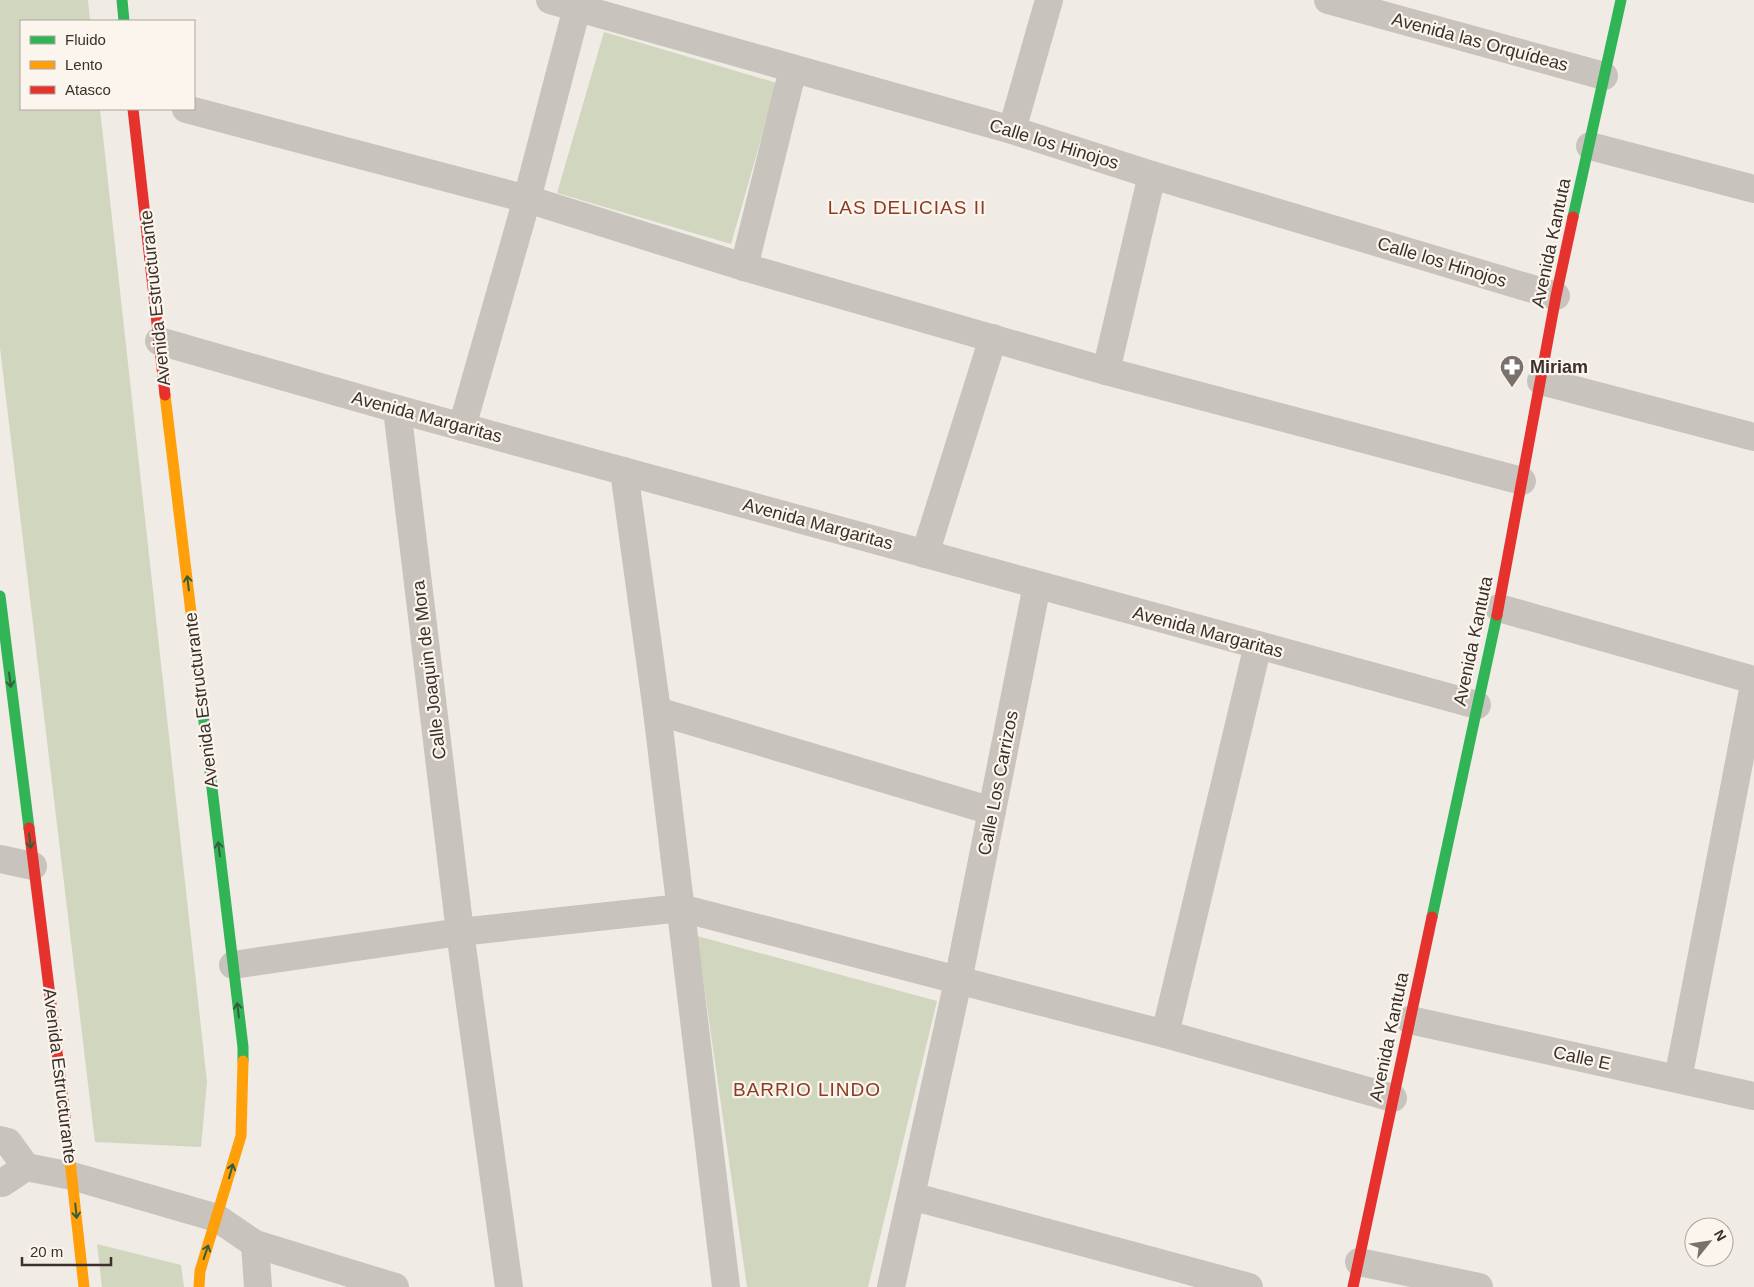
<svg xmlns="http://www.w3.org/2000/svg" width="1754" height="1287" viewBox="0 0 1754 1287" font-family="Arial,sans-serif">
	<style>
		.green { fill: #d1d6bf }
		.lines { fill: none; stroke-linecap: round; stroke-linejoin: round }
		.street { stroke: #c9c3be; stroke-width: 28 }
		.fast { stroke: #30b455; stroke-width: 11 }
		.slow { stroke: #ff9f0a; stroke-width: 11 }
		.jam { stroke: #e5322d; stroke-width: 11 }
		.oneway { stroke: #375e3a }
		.labels { text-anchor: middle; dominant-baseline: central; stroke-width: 4.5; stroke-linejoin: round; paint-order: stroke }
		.street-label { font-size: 18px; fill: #3b302b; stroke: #fbf5ee }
		.poi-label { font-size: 18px; font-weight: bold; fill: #3b302b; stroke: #fbf5ee; text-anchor: start }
		.neighbourhood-label { font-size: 19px; letter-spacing: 1px; fill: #8c3b22; stroke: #fbf5ee }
	</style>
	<rect width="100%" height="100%" fill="#f0ebe5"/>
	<!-- green -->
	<g class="green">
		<path d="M0 0H88L90 21H21V109H100L207 1082 201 1147 95 1142 0 348Z"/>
		<path d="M604 32 777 83 731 244 557 193Z"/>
		<path d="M697 936 937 1001 868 1287H747Z"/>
		<path d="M97 1244 181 1265 184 1287H102Z"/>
	</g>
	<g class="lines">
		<!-- street -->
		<g class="street">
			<path d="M550 0 1012 130 1152 175 1556 296"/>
			<path d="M1328 0 1604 76"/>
			<path d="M186 109 527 199 744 267 1106 371 1522 481"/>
			<path d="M1012 130 1049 0"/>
			<path d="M1590 146 1754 189"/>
			<path d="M744 267 793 69"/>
			<path d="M159 341 397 409 1477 705"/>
			<path d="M1106 371 1152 175"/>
			<path d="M1541 381 1754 437"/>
			<path d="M397 409 460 932 509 1287"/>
			<path d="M462 427 527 199 579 0"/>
			<path d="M624 471 657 711 726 1287"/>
			<path d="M925 554 993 338"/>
			<path d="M1499 608 1754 680"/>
			<path d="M657 711 992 811"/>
			<path d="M0 859 33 866"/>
			<path d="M233 965 460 932 681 908 1165 1034 1393 1098"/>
			<path d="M1410 1020 1754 1096"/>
			<path d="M1165 1034 1258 645"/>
			<path d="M1678 1079 1754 685"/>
			<path d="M0 1140 8 1142 26 1167"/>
			<path d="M0 1183H2L26 1167 72 1176 217 1218 255 1244 395 1287"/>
			<path d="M911 1196 1249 1287"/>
			<path d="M255 1244 258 1287"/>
			<path d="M1359 1262 1479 1287"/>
			<path d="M891 1287 958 981 1037 585"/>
		</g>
		<!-- fast -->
		<g class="fast">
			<path d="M122 0 124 21"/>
			<path d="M1573 217 1621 0"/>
			<path d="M0 596 29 828"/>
			<path d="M194 638 243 1047V1061"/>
			<path d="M1432 917 1497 615"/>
		</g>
		<!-- slow -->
		<g class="slow">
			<path d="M165 395 194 638"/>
			<path d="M65 1116 84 1287"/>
			<path d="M199 1287 200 1271 241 1136 243 1061"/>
		</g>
		<!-- jam -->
		<g class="jam">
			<path d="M133 109 165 395"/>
			<path d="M1497 615 1556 296 1573 217"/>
			<path d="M29 828 65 1116"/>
			<path d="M1353 1287 1432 917"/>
		</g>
	</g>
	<!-- one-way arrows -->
	<defs><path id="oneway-shaft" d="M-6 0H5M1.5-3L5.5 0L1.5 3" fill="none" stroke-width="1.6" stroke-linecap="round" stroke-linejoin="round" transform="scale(1.25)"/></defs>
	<g class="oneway">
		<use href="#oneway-shaft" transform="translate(188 583) rotate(-97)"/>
		<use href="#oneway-shaft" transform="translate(10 680) rotate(83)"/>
		<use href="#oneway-shaft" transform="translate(30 841) rotate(83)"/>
		<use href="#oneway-shaft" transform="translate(219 849) rotate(-97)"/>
		<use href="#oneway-shaft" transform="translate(238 1010) rotate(-97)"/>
		<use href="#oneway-shaft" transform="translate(231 1171) rotate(-74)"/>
		<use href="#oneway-shaft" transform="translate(76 1211) rotate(84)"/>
		<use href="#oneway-shaft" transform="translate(206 1252) rotate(-71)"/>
	</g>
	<!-- icons -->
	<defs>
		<symbol id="pharmacy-pin" viewBox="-11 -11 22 30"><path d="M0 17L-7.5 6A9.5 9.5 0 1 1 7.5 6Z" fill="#7a716c" stroke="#fbf5ee"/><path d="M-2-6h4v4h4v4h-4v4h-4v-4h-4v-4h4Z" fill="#fff"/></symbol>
	</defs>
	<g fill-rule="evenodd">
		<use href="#pharmacy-pin" x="1498" y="353" width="28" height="38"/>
	</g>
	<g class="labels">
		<!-- street labels -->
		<g class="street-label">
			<text transform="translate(1480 42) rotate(15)">Avenida las Orquídeas</text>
			<text transform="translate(1054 144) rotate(17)">Calle los Hinojos</text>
			<text transform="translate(1551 243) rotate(-78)">Avenida Kantuta</text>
			<text transform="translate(1442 262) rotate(17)">Calle los Hinojos</text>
			<text transform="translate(155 298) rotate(-96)">Avenida Estructurante</text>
			<text transform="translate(427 417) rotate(15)">Avenida Margaritas</text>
			<text transform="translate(818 524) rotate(15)">Avenida Margaritas</text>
			<text transform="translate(1208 632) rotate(15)">Avenida Margaritas</text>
			<text transform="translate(1473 641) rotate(-78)">Avenida Kantuta</text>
			<text transform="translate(429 670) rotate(-97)">Calle Joaquin de Mora</text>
			<text transform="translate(201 700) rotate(-97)">Avenida Estructurante</text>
			<text transform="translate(998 783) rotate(-79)">Calle Los Carrizos</text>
			<text transform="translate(1389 1037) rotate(-78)">Avenida Kantuta</text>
			<text transform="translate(1582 1058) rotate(12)">Calle E</text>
			<text transform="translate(60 1076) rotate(83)">Avenida Estructurante</text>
		</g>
		<!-- poi labels -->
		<g class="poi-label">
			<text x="1530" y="367">Miriam</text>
		</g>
		<!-- neighbourhood labels -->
		<g class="neighbourhood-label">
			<text x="907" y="207">LAS DELICIAS II</text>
			<text x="807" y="1089">BARRIO LINDO</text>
		</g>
	</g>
	<!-- legend -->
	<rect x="20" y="20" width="175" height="90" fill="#fbf5ee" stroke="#aea6a0"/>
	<rect x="30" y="36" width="25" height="8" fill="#30b455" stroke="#aea6a0"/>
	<text x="65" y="45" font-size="15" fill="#3b302b">Fluido</text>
	<rect x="30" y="61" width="25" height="8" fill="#ff9f0a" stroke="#aea6a0"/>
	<text x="65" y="70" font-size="15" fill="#3b302b">Lento</text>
	<rect x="30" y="86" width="25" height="8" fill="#e5322d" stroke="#aea6a0"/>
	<text x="65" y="95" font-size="15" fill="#3b302b">Atasco</text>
	<!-- north arrow -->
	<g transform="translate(1709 1242) rotate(60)"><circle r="24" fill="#fbf5ee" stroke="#aea6a0"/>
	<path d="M0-4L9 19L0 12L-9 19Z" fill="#7a716c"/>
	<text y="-8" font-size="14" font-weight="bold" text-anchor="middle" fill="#3b302b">N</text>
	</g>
	<!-- scale -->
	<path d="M22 1257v8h89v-8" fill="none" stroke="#3b302b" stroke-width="2.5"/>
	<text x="30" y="1257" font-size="15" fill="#3b302b" stroke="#fbf5ee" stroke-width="4" paint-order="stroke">20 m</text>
</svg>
